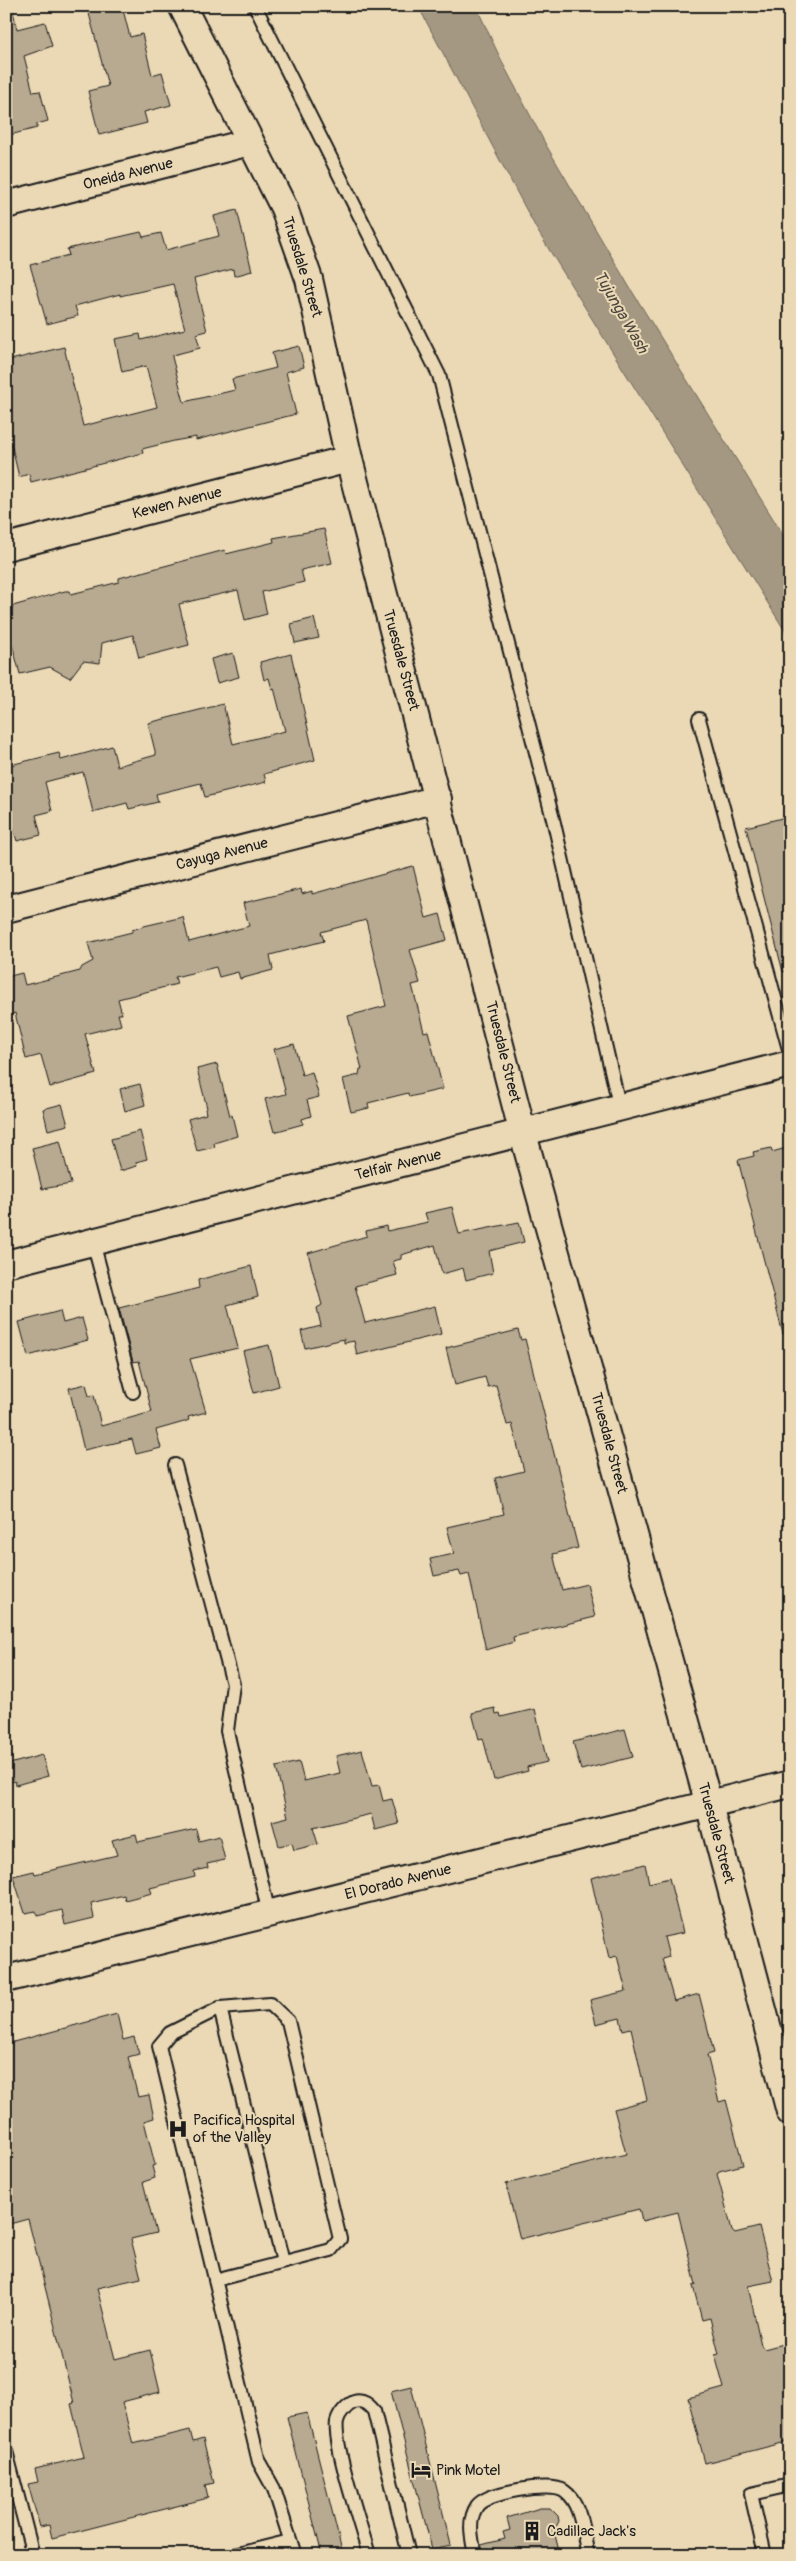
<svg xmlns="http://www.w3.org/2000/svg" width="796" height="2561" viewBox="0 0 796 2561" font-family="Pangolin,sans-serif">
	<style>
		.water { fill: #a49882; stroke: #6e6659 }
		.building { fill: #b8aa90; stroke: #1c1c1c }
		.lines { fill: none; stroke-linecap: round; stroke-linejoin: round }
		.lane-casing { stroke: #1c1c1c; stroke-width: 16 }
		.street-casing { stroke: #1c1c1c; stroke-width: 30 }
		.lane { stroke: #ebd9b6; stroke-width: 12 }
		.street { stroke: #ebd9b6; stroke-width: 26 }
		.labels { text-anchor: middle; dominant-baseline: central; stroke-width: 4; stroke-linejoin: round; paint-order: stroke }
		.street-label { font-size: 15px; fill: #1c1c1c; stroke: #ebd9b6 }
		.poi-label { font-size: 15px; fill: #1c1c1c; stroke: #ebd9b6; text-anchor: start }
		.water-label { font-size: 16px; font-style: italic; fill: #4c4740; stroke: #ebd9b6 }
	</style>
	<rect width="100%" height="100%" fill="#ebd9b6"/>
	<filter id="ink" filterUnits="userSpaceOnUse"><feTurbulence type="fractalNoise" baseFrequency=".02" numOctaves="2"/><feDisplacementMap in="SourceGraphic" scale="10" xChannelSelector="R" yChannelSelector="G"/><feConvolveMatrix kernelMatrix="1 2 1 2 8 2 1 2 1" color-interpolation-filters="sRGB"/></filter>
	<g filter="url(#ink)">
		<!-- water -->
		<path class="water" d="M418 6H476L503 64 546 145 630 288 790 546V639L537 230Z"/>
		<!-- building -->
		<g class="building">
			<path d="M87 6H122L130 37 142 34 152 75 162 72 171 105 144 112 147 123 99 135 88 91 108 86Z"/>
			<path d="M13 11 17 29 45 22 52 46 24 56 33 92 40 91 48 121 37 124V128L6 136V12Z"/>
			<path d="M237 210 252 271 234 276 233 269 194 279 207 331 196 334 200 348 173 355 172 357 184 402 235 390 232 379 276 368 272 353 299 346 304 367 286 372 296 414 196 440V437L174 441 142 449 143 453 31 482 29 474 19 477 6 422V361L64 347 83 426 157 407 146 366 122 372 115 339 140 334 141 340 185 329 173 284 120 296V294L75 306 78 316 47 324 30 265 69 255 67 249 141 232 143 237 161 233 166 250 219 236 214 216Z"/>
			<path d="M324 529 332 563 301 570 304 582 262 592 267 614 245 620 238 590 179 604 189 645 139 658 133 635 102 643 100 663 83 661 70 678 50 667 20 674 12 644 6 645V608L65 591H70L71 594 119 582V578L225 550 226 554 274 542 273 538Z"/>
			<path d="M314 618 319 638 295 643 291 624Z"/>
			<path d="M233 653 239 677 217 683 211 659Z"/>
			<path d="M291 654 315 760 264 774 266 782 205 797 201 783 156 794 158 802 129 809 127 803 93 812 83 772 45 782 52 811 36 815 41 835 17 841 6 804V766L59 753 61 760 112 746 117 766 156 755 148 723 223 704 233 744 285 731 274 688 272 689 269 678 264 680 260 662Z"/>
			<path d="M790 816V971L783 972 746 827Z"/>
			<path d="M413 866 426 918 440 914 447 940 410 950 420 983 412 985 424 1032 428 1031 443 1089 409 1097 408 1093 368 1103 369 1108 351 1112 343 1079 359 1075 360 1069H362L348 1016 386 1006 366 920 321 932 324 941 270 955 273 970 240 979 238 972 219 977 216 967 175 977 177 984 118 999 122 1014H118L121 1025 85 1034 96 1074 50 1087 41 1055 26 1059 15 1013 6 1016V977L22 973 25 985 80 971 82 967 93 961 88 943 132 932V930L144 926 183 917 189 942 249 926 243 903 301 889 302 894 312 891V894Z"/>
			<path d="M294 1044 302 1075 312 1072 319 1097 307 1100 311 1116 302 1119 303 1124 274 1132 265 1099 286 1094 274 1049Z"/>
			<path d="M217 1064 230 1116 232 1115 237 1136 214 1143 215 1147 197 1151 188 1119 206 1114 205 1109 207 1108 197 1069Z"/>
			<path d="M140 1084 145 1105 125 1111 120 1089Z"/>
			<path d="M62 1104 68 1125 48 1130 43 1109Z"/>
			<path d="M140 1131 147 1159 136 1162 137 1166 120 1171 111 1139Z"/>
			<path d="M60 1141 71 1184 42 1189 32 1148Z"/>
			<path d="M790 1147V1333L783 1334 738 1160 754 1156 753 1152 771 1148 772 1152Z"/>
			<path d="M452 1207 459 1234 519 1222 524 1242 489 1251 493 1273 466 1280 463 1268 442 1274 435 1245 401 1255V1259L393 1261 397 1275 355 1286 365 1323 435 1306 441 1334 357 1355 354 1341 344 1343V1339L305 1348 301 1331 321 1326 317 1308 322 1305 308 1253 367 1236 366 1231 386 1226 387 1231 428 1222 425 1213Z"/>
			<path d="M251 1266 258 1297 227 1305 238 1348 190 1359 206 1412 188 1417 189 1420 184 1422 156 1430 161 1448 136 1454 132 1439 84 1450 69 1388 86 1384 89 1396 94 1395 101 1426 152 1412 139 1361 133 1362 119 1308 199 1288 198 1280Z"/>
			<path d="M60 1311 63 1323 82 1318 88 1340 28 1356 19 1322Z"/>
			<path d="M518 1330 521 1340 525 1339 578 1548 553 1554 562 1590 587 1584 595 1617 513 1637 514 1642 486 1650 469 1574 461 1576 459 1571 434 1576 430 1559 454 1554 447 1527 504 1514 495 1478 524 1471 512 1424 507 1425 496 1385 488 1387 485 1377 455 1385 446 1348Z"/>
			<path d="M269 1345 279 1386 254 1393 243 1351Z"/>
			<path d="M495 1708 496 1714 500 1713 501 1717 535 1709 547 1762 527 1767 528 1771 494 1780 483 1738 479 1739 472 1713Z"/>
			<path d="M625 1729 633 1757 581 1770 573 1742Z"/>
			<path d="M362 1750 372 1786 379 1785 383 1801 392 1799 399 1824 375 1830 371 1814 313 1828 318 1844 294 1850 292 1843 279 1846 272 1821 288 1817 276 1767 299 1762 304 1781 340 1773 336 1756Z"/>
			<path d="M42 1755 48 1776 16 1785 15 1781 6 1783V1765Z"/>
			<path d="M196 1829 199 1841 219 1836 225 1860 207 1864 208 1868 194 1871 195 1877 150 1888 152 1893 125 1900 124 1895 91 1903 94 1918 65 1925 62 1910 37 1916 36 1911 25 1913 13 1876 34 1871 35 1874 117 1855 112 1840 136 1834 138 1842Z"/>
			<path d="M645 1864 649 1883 669 1878 683 1933 664 1937 669 1957 662 1959 674 2001 699 1994 714 2053 707 2055 719 2102 726 2100 743 2165 719 2171 717 2174 732 2230 735 2233 759 2227 773 2281 748 2286 761 2345 764 2349 790 2342V2441L705 2463 688 2398 724 2388 715 2355 719 2354 710 2318 702 2320 693 2286 696 2285 678 2212 642 2221 639 2209 520 2239 506 2184 626 2154 614 2109 647 2100 631 2028 623 2030 620 2018 596 2024 590 2000 626 1991 617 1956 609 1958 591 1878Z"/>
			<path d="M117 2014 123 2040 134 2037 139 2054 128 2057 138 2097 149 2095 154 2118 144 2121 155 2165 152 2166 155 2178 143 2182 156 2233 131 2239 141 2278 97 2288 115 2359 150 2350 160 2392 122 2402 133 2444 190 2430 193 2442 203 2439 214 2483 205 2485 208 2498 52 2538 49 2525 40 2527 28 2484 38 2482 35 2469 84 2457 71 2404 74 2403 28 2219 6 2225V2044Z"/>
			<path d="M411 2386 451 2545 432 2549 391 2391Z"/>
			<path d="M307 2413 327 2491 343 2555H322L287 2417Z"/>
			<path d="M540 2508H550L558 2516 559 2521 554 2531 560 2555H483L481 2545 505 2539 503 2532 510 2530 507 2518Z"/>
		</g>
		<g class="lines">
			<defs>
				<g id="lane">
					<path d="M255 6 439 375 554 823 620 1109"/>
					<path d="M699 719 790 1053"/>
					<path d="M93 1242 133 1392"/>
					<path d="M175 1465 233 1684 227 1731 269 1914"/>
					<path d="M220 2008 283 2262"/>
					<path d="M215 2280 331 2250 340 2239 288 2021 270 2004 220 2008 170 2033 159 2046 259 2462 274 2489 295 2555"/>
					<path d="M6 2451 33 2555"/>
					<path d="M234 2555 290 2541"/>
					<path d="M369 2555C362 2529 333 2444 337 2422 339 2414 347 2405 354 2402 363 2399 369 2405 374 2411L409 2555"/>
					<path d="M475 2555C472 2539 467 2521 477 2506 487 2492 550 2482 564 2491 582 2503 583 2536 588 2555"/>
					<path d="M765 2555 751 2494 790 2485"/>
				</g>
				<g id="street">
					<path d="M182 6 284 208 309 279 349 459 523 1134 709 1805 790 2112"/>
					<path d="M6 205 250 142"/>
					<path d="M6 547 349 459"/>
					<path d="M6 909 438 799"/>
					<path d="M6 1264 790 1064"/>
					<path d="M6 1979 790 1784"/>
				</g>
			</defs>
			<!-- lane casing -->
			<use href="#lane" class="lane-casing"/>
			<!-- street casing -->
			<use href="#street" class="street-casing"/>
			<!-- lane -->
			<use href="#lane" class="lane"/>
			<!-- street -->
			<use href="#street" class="street"/>
		</g>
	</g>
	<!-- icons -->
	<defs>
		<symbol id="hospital-bare" viewBox="-9 -9 18 18"><path d="M-5-5h3v3.5h4V-5h3V5h-3V1.5h-4V5h-3Z" fill="#1c1c1c" stroke="#ebd9b6" stroke-width="2.5" paint-order="stroke"/></symbol>
		<symbol id="hotel-bare" viewBox="-9 -9 18 18"><path d="M-6-4.5h1.5V1H6V5H4.5V3h-9V5H-6ZM-4 0a1.8 1.8 0 1 1 3.6 0ZM.5 0V-2.5h3Q6-2.5 6 0Z" fill="#1c1c1c" stroke="#ebd9b6" stroke-width="2.5" paint-order="stroke"/></symbol>
		<symbol id="building-bare" viewBox="-9 -9 18 18"><path d="M-4-6H4V6H1V3H-1V6H-4ZM-2.5-4.3h1.7v1.8h-1.7ZM.8-4.3h1.7v1.8H.8ZM-2.5-1h1.7V.8h-1.7ZM.8-1h1.7V.8H.8Z" fill="#1c1c1c" stroke="#ebd9b6" stroke-width="2.5" paint-order="stroke"/></symbol>
	</defs>
	<g fill-rule="evenodd">
		<use href="#hospital-bare" x="164" y="2115" width="28" height="28"/>
		<use href="#hotel-bare" x="407" y="2456" width="28" height="28"/>
		<use href="#building-bare" x="518" y="2517" width="28" height="28"/>
	</g>
	<g class="labels">
		<!-- street labels -->
		<g class="street-label">
			<text transform="translate(128 174) rotate(-14)">Oneida Avenue</text>
			<text transform="translate(302 267) rotate(73)">Truesdale Street</text>
			<text transform="translate(177 503) rotate(-14)">Kewen Avenue</text>
			<text transform="translate(401 660) rotate(75)">Truesdale Street</text>
			<text transform="translate(222 854) rotate(-14)">Cayuga Avenue</text>
			<text transform="translate(503 1052) rotate(76)">Truesdale Street</text>
			<text transform="translate(398 1165) rotate(-14)">Telfair Avenue</text>
			<text transform="translate(609 1443) rotate(75)">Truesdale Street</text>
			<text transform="translate(716 1833) rotate(75)">Truesdale Street</text>
			<text transform="translate(398 1882) rotate(-14)">El Dorado Avenue</text>
		</g>
		<!-- poi labels -->
		<g class="poi-label">
			<text x="193" y="2120">Pacifica Hospital<tspan x="193" dy="17">of the Valley</tspan></text>
			<text x="436" y="2470">Pink Motel</text>
			<text x="547" y="2531">Cadillac Jack's</text>
		</g>
		<!-- water labels -->
		<g class="water-label">
			<text transform="translate(621 312) rotate(60)">Tujunga Wash</text>
		</g>
	</g>
	<!-- margin -->
	<rect width="796" height="2561" fill="none" stroke="#ebd9b6" stroke-width="25"/>
	<rect x="12" y="12" width="771" height="2536" fill="none" stroke="#1c1c1c" stroke-width="2" filter="url(#ink)"/>
</svg>
